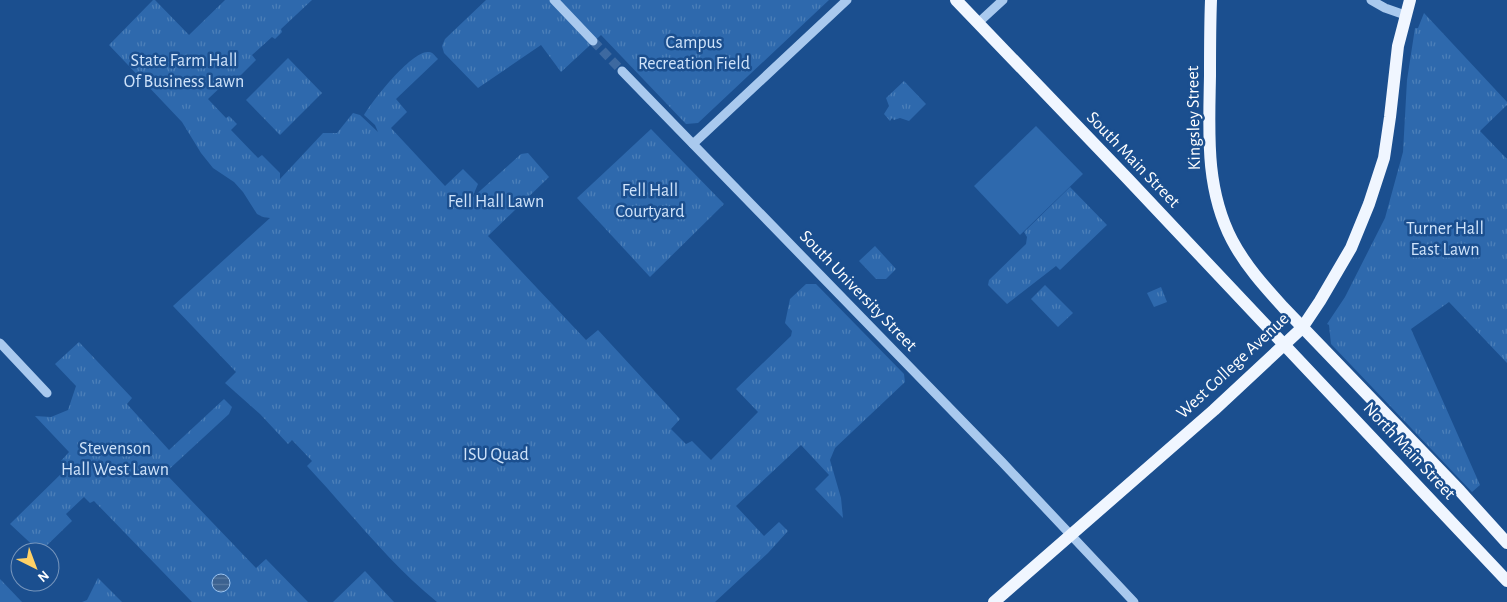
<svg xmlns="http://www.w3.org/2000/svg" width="1507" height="602" viewBox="0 0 1507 602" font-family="'Alegreya Sans',sans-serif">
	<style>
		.grass { fill: url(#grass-tufts) }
		.garden { fill: #2e69ad }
		.water { fill: url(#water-rules); stroke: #9cc4f0 }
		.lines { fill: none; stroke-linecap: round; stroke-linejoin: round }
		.minor-tunnel { stroke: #3d69a0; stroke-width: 9; stroke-dasharray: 9 4.5; stroke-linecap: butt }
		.minor { stroke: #a9c9ee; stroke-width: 9 }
		.major { stroke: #f0f6ff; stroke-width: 12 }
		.labels { text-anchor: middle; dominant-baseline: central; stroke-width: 5; stroke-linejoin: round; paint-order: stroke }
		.park-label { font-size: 18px; fill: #cfe3fa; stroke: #1b4f8f }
		.street-label { font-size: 18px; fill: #fff; stroke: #1b4f8f }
	</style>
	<defs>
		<pattern id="grass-tufts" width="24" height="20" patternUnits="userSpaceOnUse" patternTransform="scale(1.25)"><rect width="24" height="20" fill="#2e69ad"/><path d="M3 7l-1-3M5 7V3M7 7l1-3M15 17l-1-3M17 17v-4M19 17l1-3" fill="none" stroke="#4d80b9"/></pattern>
		<pattern id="water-rules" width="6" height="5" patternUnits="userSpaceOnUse" patternTransform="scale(1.25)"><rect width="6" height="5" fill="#3c6290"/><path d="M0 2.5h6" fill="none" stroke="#597aa1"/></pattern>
	</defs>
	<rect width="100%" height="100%" fill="#1b4f8f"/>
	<!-- grass -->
	<g class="grass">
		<path d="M153 0H155L189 35 225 0H312L281 29 282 32 275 39 272 37 252 55 256 60 231 85 227 81 208 99 226 118 229 116 237 124 231 130 258 158 262 155 280 173V179L323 133H337L353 113 360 115 378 132 375 125 364 115C372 101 413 49 429 52 433 52 435 56 438 59L396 99 407 112 391 128 445 186 463 169 478 184 472 198 521 154 528 153 549 177 488 236 586 340 598 330 680 419 671 429 686 444 692 441 711 460 758 412 736 389 791 336 792 331 785 323 790 299 806 284H816L904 374 905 382 835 448 830 460 841 498 843 518 815 489 829 475 801 445 736 506 764 536 779 522 788 531 768 553 715 602H437C388 562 350 512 307 466L312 461 292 440 288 444 260 414 225 383 236 372 173 306 270 218 263 217 257 214 243 192 234 182 213 168 201 153 182 122 109 45Z"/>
		<path d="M486 0H829L698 123 686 124 601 35 561 72 541 45 478 88 444 53 442 46 445 39Z"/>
		<path d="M1424 13 1507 102V105L1480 131 1507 159V363L1449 302 1411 329 1480 485 1472 492 1331 344 1329 325 1327 324 1345 297 1385 218 1403 152 1407 80 1415 28H1418Z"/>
		<path d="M288 58 322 93 280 135 246 100Z"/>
		<path d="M904 81 926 104 909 121 900 118 894 120 892 118 890 121 884 114 889 106 886 98Z"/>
		<path d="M651 129 724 204 650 277 577 198Z"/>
		<path d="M1070 187 1107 225 1060 270 1056 266 1007 304 988 285 989 280 1026 244 1027 237 1024 232Z"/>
		<path d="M875 246 896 269 886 279H876L859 261Z"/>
		<path d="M1045 285 1073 313 1058 327 1031 299Z"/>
		<path d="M1161 287 1167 302 1154 307 1147 293Z"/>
		<path d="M79 342 132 398 127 404 169 450 224 399 232 407 229 414 165 473 256 568 266 559 308 602H192L94 501 90 503 84 497 66 514 72 521 40 552 10 524 67 468 61 461 69 452 35 416 51 417 68 410 76 386 55 364Z"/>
		<path d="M365 571 394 602H333Z"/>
		<path d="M98 578 122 602H82L87 600Z"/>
		<path d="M0 579 22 602H0Z"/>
	</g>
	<!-- garden -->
	<path class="garden" d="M1036 126 1083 174 1020 235 974 186Z"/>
	<!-- water -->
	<circle class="water" cx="221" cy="583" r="9"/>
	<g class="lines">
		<!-- minor-tunnel -->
		<path class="minor-tunnel" d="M593 41 622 71"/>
		<!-- minor -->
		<g class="minor">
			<path d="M554 0 593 41"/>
			<path d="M1371 0 1385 8 1405 15"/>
			<path d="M978 23 1003 0"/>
			<path d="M622 71 1002 462 1134 602"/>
			<path d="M693 144 847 0"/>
			<path d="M0 343 47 393"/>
		</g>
		<!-- major -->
		<g class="major">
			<path d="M956 0 1127 178 1507 581"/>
			<path d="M1211 0C1210 25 1210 51 1210 76 1209 132 1205 188 1232 240 1245 265 1264 286 1283 307L1460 491 1507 543"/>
			<path d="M994 602 1214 410 1302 328 1320 301 1351 248 1369 204 1384 158 1390 117 1398 46 1410 0"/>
		</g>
	</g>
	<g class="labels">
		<!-- park labels -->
		<g class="park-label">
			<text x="694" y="43">Campus<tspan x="694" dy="21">Recreation Field</tspan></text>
			<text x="184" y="61">State Farm Hall<tspan x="184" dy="21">Of Business Lawn</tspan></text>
			<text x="650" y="191">Fell Hall<tspan x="650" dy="21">Courtyard</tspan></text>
			<text x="496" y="202">Fell Hall Lawn</text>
			<text x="1445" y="229">Turner Hall<tspan x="1445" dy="21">East Lawn</tspan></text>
			<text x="115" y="449">Stevenson<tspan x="115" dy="21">Hall West Lawn</tspan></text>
			<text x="496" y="455">ISU Quad</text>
		</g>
		<!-- street labels -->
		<g class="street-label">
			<text transform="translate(1194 118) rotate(-91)">Kingsley Street</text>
			<text transform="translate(1133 160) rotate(46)">South Main Street</text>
			<text transform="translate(858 291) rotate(46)">South University Street</text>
			<text transform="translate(1233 366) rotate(-43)">West College Avenue</text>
			<text transform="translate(1409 451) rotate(47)">North Main Street</text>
		</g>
	</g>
	<!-- north arrow -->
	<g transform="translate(35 567) rotate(138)"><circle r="24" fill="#1b4f8f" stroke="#7695bc"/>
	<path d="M0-4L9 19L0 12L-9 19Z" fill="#ffd166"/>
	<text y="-8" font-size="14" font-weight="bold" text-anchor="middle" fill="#ffffff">N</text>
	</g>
</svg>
